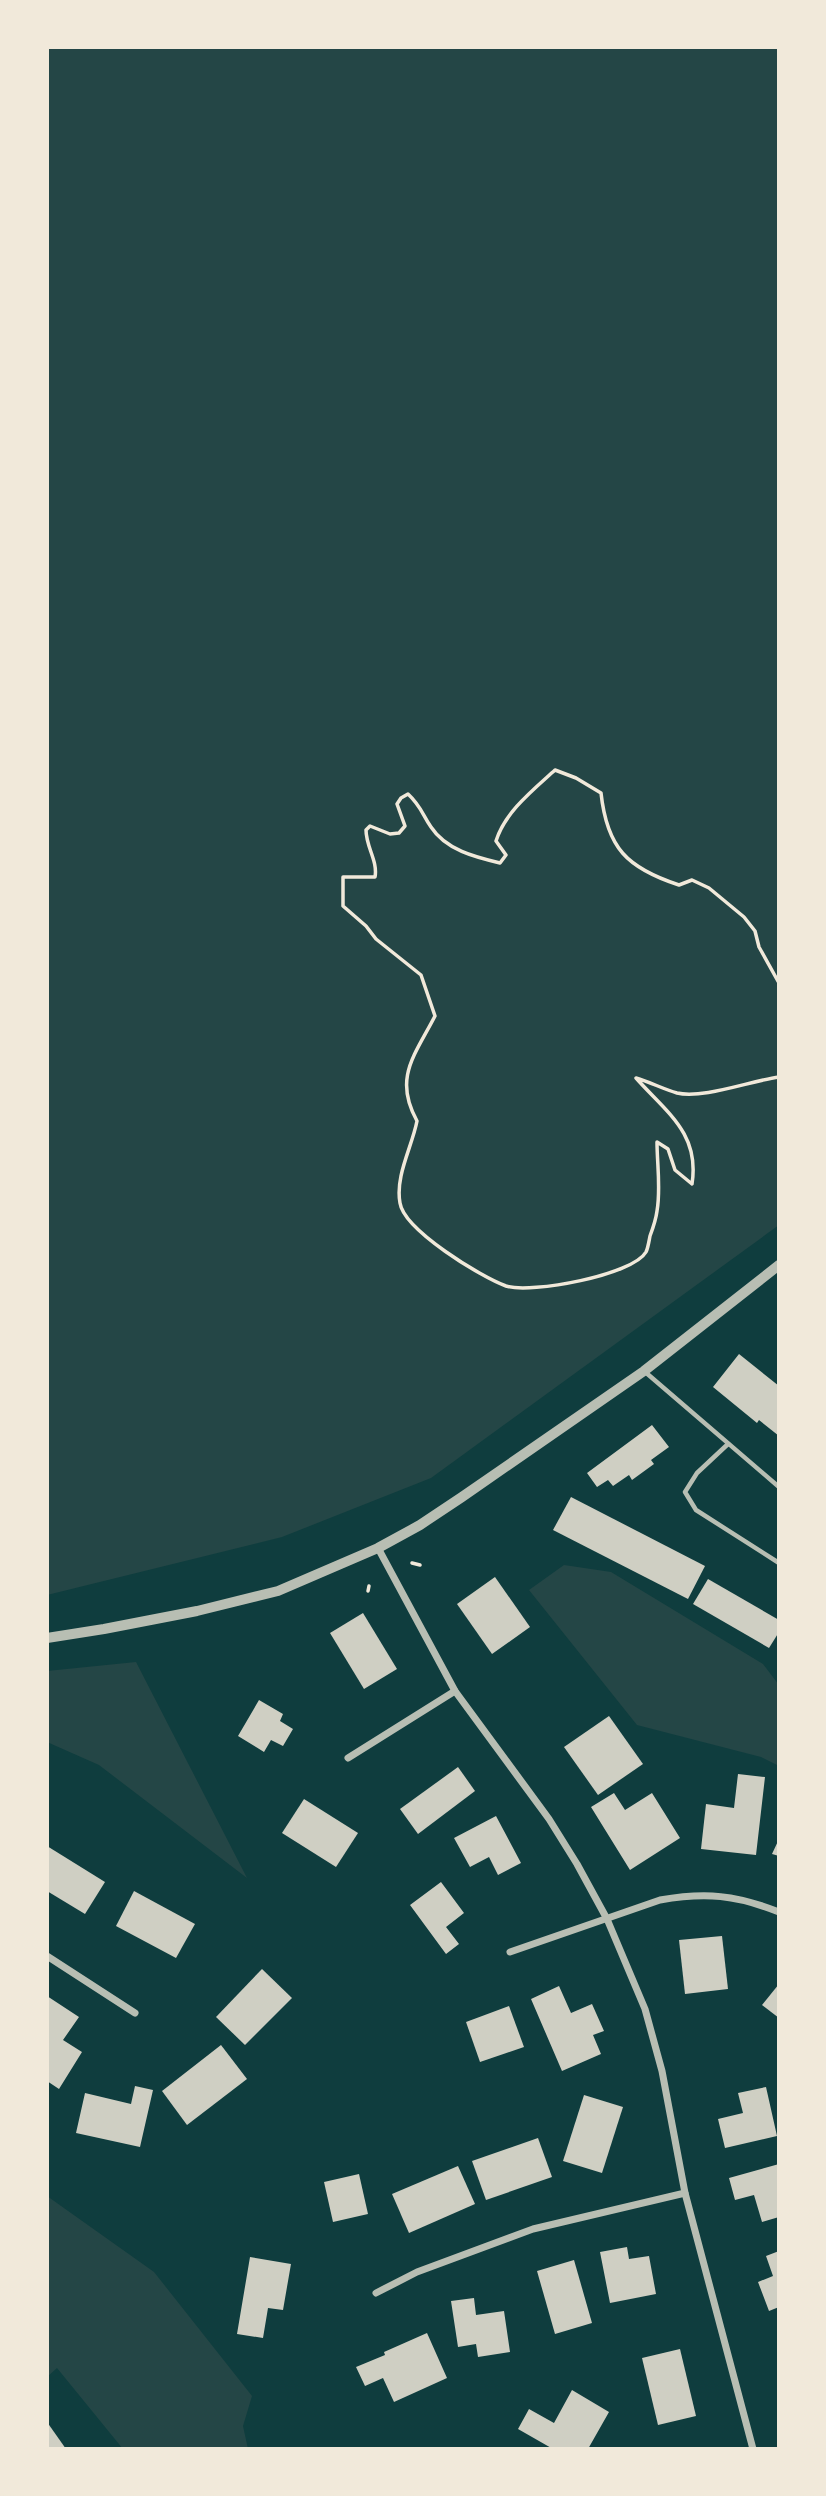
<svg xmlns="http://www.w3.org/2000/svg" width="826" height="2496" viewBox="0 0 826 2496" font-family="Commissioner,sans-serif">
	<style>
		.green { fill: #244646 }
		.building { fill: #cfcfc3 }
		.lines { fill: none; stroke-linecap: round; stroke-linejoin: round }
		.path { stroke: #f1e9da; stroke-width: 3.5 }
		.service { stroke: #b8beb3; stroke-width: 4.5 }
		.minor { stroke: #b8beb3; stroke-width: 7 }
		.tertiary { stroke: #b8beb3; stroke-width: 10 }
	</style>
	<rect width="100%" height="100%" fill="#0f3d3e"/>
	<!-- green -->
	<g class="green">
		<path d="M47 47H779V1225L431 1478 282 1537 47 1595Z"/>
		<path d="M564 1565 611 1572 763 1664 779 1685V1766L761 1757 637 1725 529 1590Z"/>
		<path d="M136 1662 247 1878 99 1765 47 1742V1671Z"/>
		<path d="M47 2196 154 2272 252 2396 243 2426 248 2449H123L57 2368 47 2377Z"/>
	</g>
	<!-- building -->
	<g class="building">
		<path d="M739 1354 779 1386V1436L759 1420 757 1423 713 1387Z"/>
		<path d="M652 1425 669 1447 651 1460 654 1464 632 1480 629 1475 613 1486 608 1480 597 1487 587 1473Z"/>
		<path d="M571 1497 705 1566 688 1599 553 1530Z"/>
		<path d="M495 1577 530 1627 492 1654 457 1604Z"/>
		<path d="M708 1579 779 1620V1632L769 1648 693 1604Z"/>
		<path d="M363 1613 397 1669 364 1689 330 1633Z"/>
		<path d="M259 1700 283 1714 280 1721 293 1729 283 1746 271 1740 264 1752 238 1736Z"/>
		<path d="M609 1716 643 1764 598 1795 564 1747Z"/>
		<path d="M458 1767 475 1791 418 1834 400 1809Z"/>
		<path d="M738 1774 765 1777 756 1855 701 1849 706 1804 734 1808Z"/>
		<path d="M614 1793 625 1810 652 1793 680 1838 630 1870 591 1807Z"/>
		<path d="M304 1799 358 1833 336 1867 282 1833Z"/>
		<path d="M496 1816 521 1863 498 1875 489 1857 470 1867 454 1838Z"/>
		<path d="M779 1839V1856L772 1854Z"/>
		<path d="M47 1846 105 1882 85 1914 47 1891Z"/>
		<path d="M441 1882 464 1913 446 1927 459 1944 446 1954 410 1905Z"/>
		<path d="M134 1891 195 1924 176 1958 116 1926Z"/>
		<path d="M722 1936 728 1989 685 1994 679 1940Z"/>
		<path d="M262 1969 292 1998 245 2045 216 2017Z"/>
		<path d="M779 1984V2018L762 2005Z"/>
		<path d="M559 1986 571 2013 592 2004 604 2031 593 2035 601 2054 562 2071 531 1999Z"/>
		<path d="M47 1996 79 2017 63 2040 82 2052 59 2089 47 2081Z"/>
		<path d="M509 2006 524 2047 480 2062 466 2022Z"/>
		<path d="M221 2045 247 2079 187 2125 162 2091Z"/>
		<path d="M135 2086 153 2090 140 2147 76 2133 85 2093 131 2104Z"/>
		<path d="M766 2087 777 2136 725 2148 718 2119 743 2113 738 2093Z"/>
		<path d="M584 2095 623 2107 602 2173 563 2161Z"/>
		<path d="M538 2138 552 2177 486 2200 472 2161Z"/>
		<path d="M779 2164V2217L762 2222 754 2195 735 2200 729 2178Z"/>
		<path d="M458 2166 475 2204 409 2233 392 2194Z"/>
		<path d="M359 2174 368 2214 333 2222 324 2182Z"/>
		<path d="M627 2247 629 2259 649 2256 656 2294 610 2303 600 2252Z"/>
		<path d="M779 2251V2307L769 2311 758 2282 773 2276 766 2256Z"/>
		<path d="M250 2257 291 2264 283 2310 268 2308 263 2338 237 2334Z"/>
		<path d="M574 2260 592 2323 555 2334 537 2271Z"/>
		<path d="M474 2298 476 2315 504 2311 510 2352 478 2357 476 2344 458 2347 451 2301Z"/>
		<path d="M427 2333 447 2378 394 2402 383 2378 365 2386 356 2367 385 2355 384 2352Z"/>
		<path d="M680 2349 696 2416 658 2425 642 2358Z"/>
		<path d="M572 2390 609 2412 588 2449H553L518 2429 529 2409 554 2423Z"/>
		<path d="M47 2422 66 2449H47Z"/>
	</g>
	<g class="lines">
		<!-- path -->
		<g class="path">
			<path d="M779 983 759 947 755 931 744 917 709 888 692 880 679 885C627 868 607 848 601 793L576 778 555 770C533 790 505 812 496 841L506 855 500 863C475 857 446 850 431 827 422 814 421 806 408 794L401 798 397 804 405 826 399 833 390 834 370 826 366 830C366 847 378 861 375 877H343V906L366 926 376 939 421 975 435 1016C415 1055 393 1078 417 1121 412 1147 395 1176 400 1203 404 1230 481 1277 506 1286 531 1294 633 1275 646 1252 648 1248 649 1241 650 1236 653 1228 656 1219 657 1211 661 1189 657 1164 657 1142L668 1149 675 1170 692 1184C700 1133 666 1112 636 1078 650 1082 663 1089 677 1093 703 1099 750 1081 779 1077"/>
			<path d="M412 1563 420 1565"/>
			<path d="M368 1591 369 1586"/>
		</g>
		<!-- service -->
		<g class="service">
			<path d="M644 1371 779 1487"/>
			<path d="M728 1444 697 1473 685 1492 696 1510 779 1563"/>
		</g>
		<!-- minor -->
		<g class="minor">
			<path d="M378 1548 455 1691 549 1819 577 1864 607 1919 645 2009 662 2071 685 2193 753 2449"/>
			<path d="M348 1758 455 1691"/>
			<path d="M510 1952 660 1900C706 1892 736 1895 779 1912"/>
			<path d="M47 1956 135 2013"/>
			<path d="M376 2293 417 2272 533 2229 685 2193"/>
		</g>
		<!-- tertiary -->
		<path class="tertiary" d="M47 1638 104 1629 197 1611 278 1591 378 1548 420 1525 462 1497 644 1371 779 1265"/>
	</g>
	<!-- border -->
	<rect width="826" height="2496" fill="none" stroke="#f1e9da" stroke-width="98"/>
</svg>
